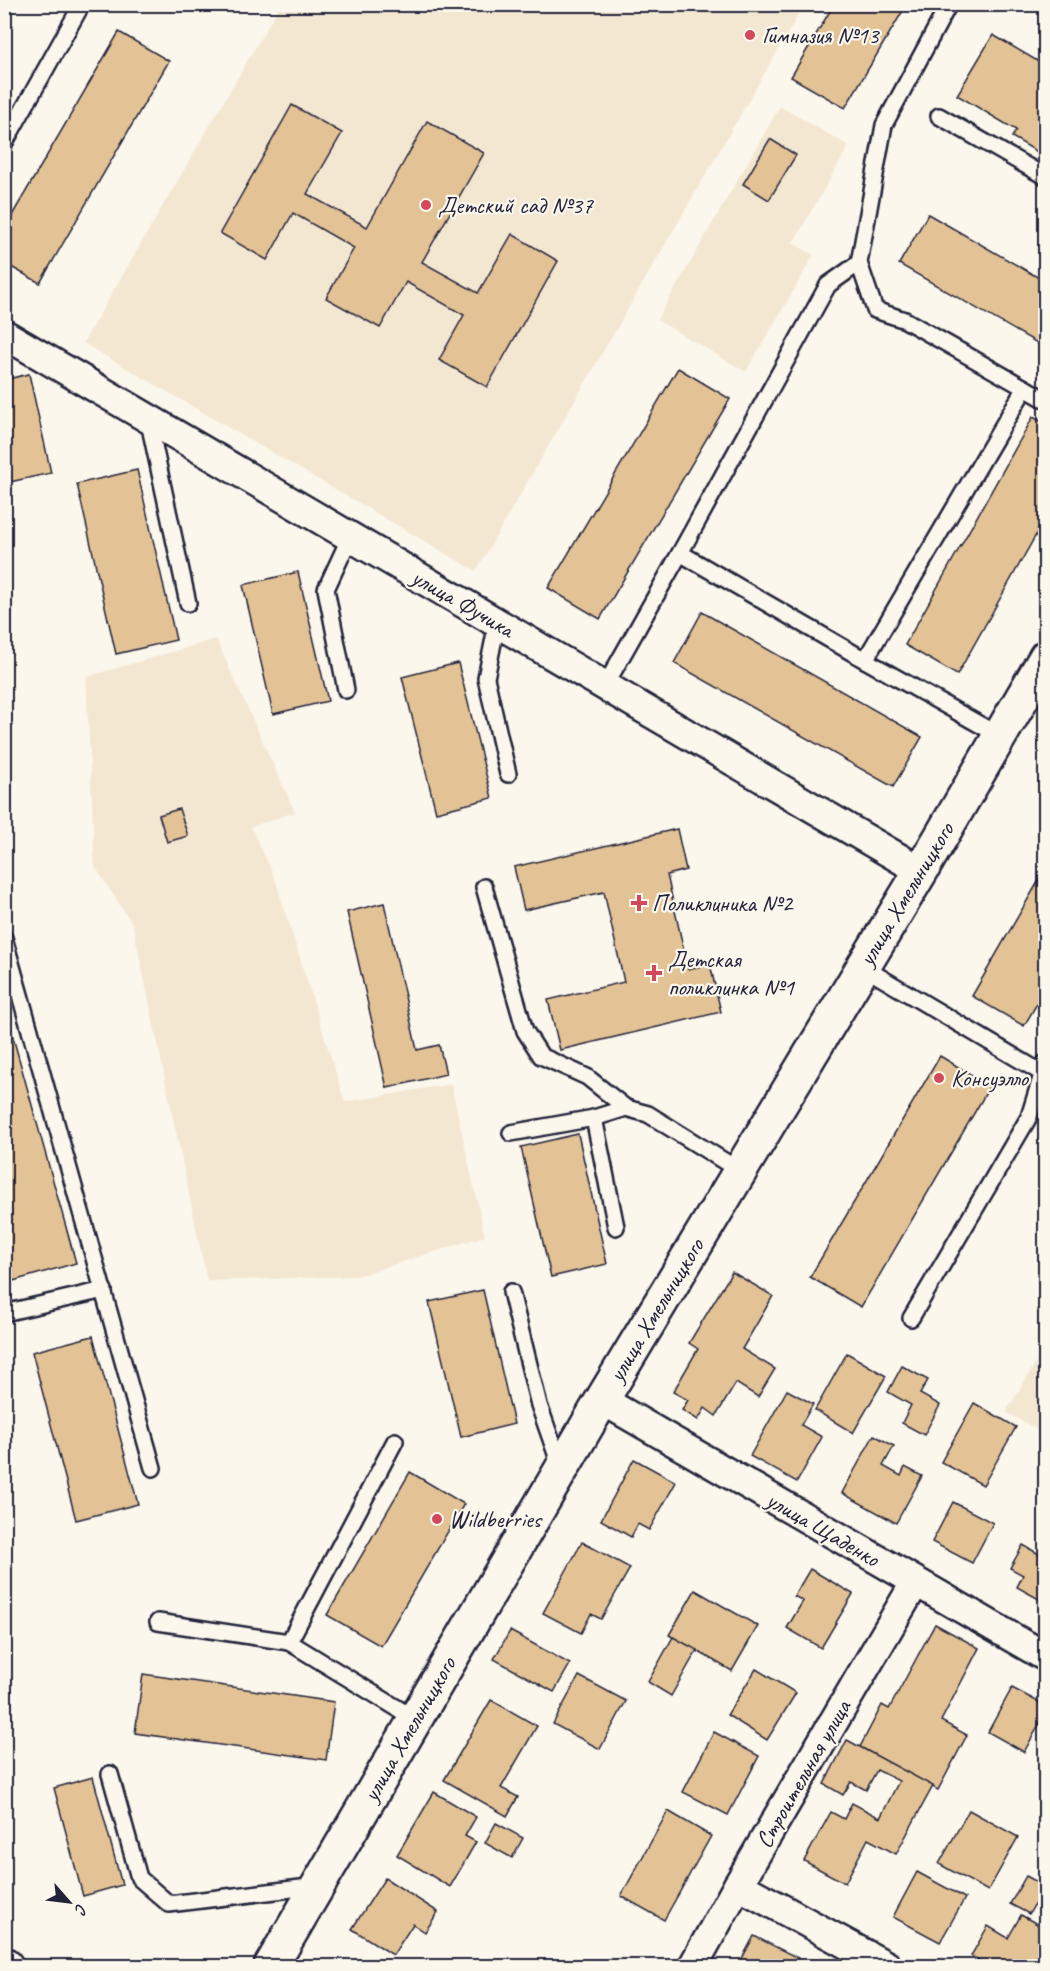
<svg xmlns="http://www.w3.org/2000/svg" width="1050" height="1971" viewBox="0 0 1050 1971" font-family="Caveat,sans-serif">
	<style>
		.built { fill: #f4e7d2 }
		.building { fill: #e3c395; stroke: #22223b; stroke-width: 1.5 }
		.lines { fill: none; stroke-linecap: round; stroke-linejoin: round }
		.service-casing { stroke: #22223b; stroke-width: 20 }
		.minor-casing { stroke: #22223b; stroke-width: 33 }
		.tertiary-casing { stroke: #22223b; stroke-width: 38 }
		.secondary-casing { stroke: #22223b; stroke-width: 38 }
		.service { stroke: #fbf7ec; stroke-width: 15 }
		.minor { stroke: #fbf7ec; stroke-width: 28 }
		.tertiary { stroke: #fbf7ec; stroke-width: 33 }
		.secondary { stroke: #fbf7ec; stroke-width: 33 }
		.poi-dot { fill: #d1495b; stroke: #fbf7ec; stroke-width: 2 }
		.labels { text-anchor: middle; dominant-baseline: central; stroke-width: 4.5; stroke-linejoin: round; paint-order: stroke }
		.poi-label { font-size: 24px; fill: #22223b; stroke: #fbf7ec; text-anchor: start }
		.street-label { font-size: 24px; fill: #22223b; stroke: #fbf7ec }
	</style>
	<rect width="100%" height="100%" fill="#fbf7ec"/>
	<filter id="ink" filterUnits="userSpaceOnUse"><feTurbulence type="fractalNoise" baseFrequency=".0167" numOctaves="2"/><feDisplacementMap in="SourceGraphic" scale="12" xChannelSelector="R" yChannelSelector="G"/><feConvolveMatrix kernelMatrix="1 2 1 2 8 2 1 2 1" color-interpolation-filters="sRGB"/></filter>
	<g filter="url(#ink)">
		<!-- built -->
		<g class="built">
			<path d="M280 5H804L476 571 83 343Z"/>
			<path d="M780 106 849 146 793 243 814 255 746 372 657 320Z"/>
			<path d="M216 639 295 812 251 827 274 876 345 1102 451 1084 485 1236 357 1276 207 1281 133 925 95 867 86 677Z"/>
			<path d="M1045 1347V1434L1006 1412Z"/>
		</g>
		<!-- building -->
		<g class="building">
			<path d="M834 4H907L845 108 791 77Z"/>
			<path d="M119 32 169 61 40 283 4 263V229Z"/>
			<path d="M993 35 1046 66V157L1012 137 1016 130 957 95Z"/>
			<path d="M292 105 342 133 307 194 367 227 427 121 484 153 422 262 478 293 512 234 558 261 487 387 439 360 464 315 406 282 380 328 326 298 354 248 293 213 267 260 220 233Z"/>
			<path d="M770 139 796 155 769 200 743 184Z"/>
			<path d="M928 214 1046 282V348L899 264Z"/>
			<path d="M9 368 12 378 29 374 51 473 5 483 4 369Z"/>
			<path d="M678 368 730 399 600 619 548 588Z"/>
			<path d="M1033 417 1046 424V517L957 675 905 645Z"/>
			<path d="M137 470 176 640 116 654 77 484Z"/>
			<path d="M298 572 328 701 273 714 243 585Z"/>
			<path d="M702 612 922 737 893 787 674 663Z"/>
			<path d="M458 663 492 798 436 812 402 677Z"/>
			<path d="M179 809 188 836 167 842 159 815Z"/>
			<path d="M677 829 686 870 667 875 688 969 710 964 721 1012 560 1050 548 1000 624 982 604 892 524 910 514 867Z"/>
			<path d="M1046 868V988L1024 1026 972 996Z"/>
			<path d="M384 903 417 1050 439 1045 446 1074 387 1088 347 912Z"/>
			<path d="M4 1005 76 1263 13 1281 4 1250Z"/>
			<path d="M940 1056 990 1086 861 1307 810 1277Z"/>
			<path d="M578 1134 607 1264 551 1277 521 1147Z"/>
			<path d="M732 1272 773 1296 742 1349 775 1369 758 1397 736 1383 716 1416 705 1408 698 1420 682 1410 688 1400 673 1392 698 1349 689 1343Z"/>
			<path d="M483 1290 514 1424 461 1437 429 1302Z"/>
			<path d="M93 1336 138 1504 76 1520 32 1352Z"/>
			<path d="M847 1353 886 1376 853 1433 815 1410Z"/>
			<path d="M902 1366 928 1380 920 1394 940 1405 924 1435 902 1423 911 1405 888 1392Z"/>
			<path d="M787 1390 813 1404 801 1425 822 1437 797 1482 750 1456Z"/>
			<path d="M974 1403 1016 1427 983 1485 941 1462Z"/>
			<path d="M874 1435 894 1446 883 1466 901 1476 905 1467 922 1476 896 1523 842 1493Z"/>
			<path d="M634 1459 676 1482 649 1530 638 1524 631 1537 601 1520Z"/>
			<path d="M410 1472 464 1504 381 1646 327 1615Z"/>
			<path d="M953 1502 993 1523 972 1563 932 1542Z"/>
			<path d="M582 1542 630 1568 601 1619 591 1614 581 1633 543 1613Z"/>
			<path d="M1023 1545 1046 1558V1603L1017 1587 1023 1575 1010 1568Z"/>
			<path d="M810 1569 853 1594 821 1648 787 1628 803 1601 794 1596Z"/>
			<path d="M695 1590 758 1626 732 1671 669 1635Z"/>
			<path d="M935 1624 979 1648 941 1721 967 1735 938 1790 860 1747 882 1705 889 1709Z"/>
			<path d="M510 1631 570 1664 554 1692 494 1659Z"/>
			<path d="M673 1637 697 1650 671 1696 648 1682Z"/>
			<path d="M756 1669 796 1693 767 1740 727 1715Z"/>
			<path d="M143 1674 334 1702 326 1760 135 1733Z"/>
			<path d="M579 1676 626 1701 600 1749 553 1724Z"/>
			<path d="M1012 1688 1046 1706V1712L1024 1752 988 1732Z"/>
			<path d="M491 1700 537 1726 501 1788 518 1797 507 1816 444 1780Z"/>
			<path d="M714 1732 759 1756 728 1815 683 1792Z"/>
			<path d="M847 1740 933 1786 896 1854 868 1839 845 1883 804 1861 831 1812 844 1819 852 1803 880 1818 899 1781 877 1770 866 1790 851 1782 843 1795 824 1784Z"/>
			<path d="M93 1777 122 1885 83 1896 54 1788Z"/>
			<path d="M434 1792 476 1817 465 1836 476 1842 450 1887 397 1855Z"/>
			<path d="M969 1810 1018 1837 988 1891 939 1864Z"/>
			<path d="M668 1811 711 1836 664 1920 621 1896Z"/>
			<path d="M496 1823 523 1838 512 1858 485 1843Z"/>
			<path d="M917 1872 965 1898 940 1942 893 1917Z"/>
			<path d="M1026 1876 1045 1886 1029 1914 1010 1904Z"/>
			<path d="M385 1878 438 1912 425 1932 413 1924 393 1955 352 1929Z"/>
			<path d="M1021 1915 1046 1929V1951L1037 1966H990L971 1956 988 1926 1008 1938Z"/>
			<path d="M754 1936 798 1958 794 1966H738Z"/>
		</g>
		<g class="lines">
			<defs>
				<g id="service">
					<path d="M949 4 884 125 859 263 875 310 905 320 1046 400"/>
					<path d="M939 116 1046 177"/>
					<path d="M4 144 82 4"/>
					<path d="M148 418 188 603"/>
					<path d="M680 553 828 285 859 263"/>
					<path d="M497 623 486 678 508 774"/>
					<path d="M605 686 680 553 865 660"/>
					<path d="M346 690 326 589 350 537"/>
					<path d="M1000 736 865 660 1025 388"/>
					<path d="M484 887 525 1031 541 1056 587 1077 626 1108"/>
					<path d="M4 938 153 1468"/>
					<path d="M863 967 1042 1073"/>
					<path d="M511 1133 594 1118"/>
					<path d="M616 1227 594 1118 626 1108 648 1114 740 1171"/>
					<path d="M511 1292 539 1405 561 1468"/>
					<path d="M4 1313 104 1290"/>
					<path d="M911 1318 1029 1117 1046 1062"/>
					<path d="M158 1622 289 1642 395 1441"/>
					<path d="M289 1642 415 1719"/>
					<path d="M110 1774 139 1878 169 1904 317 1886"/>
				</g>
				<g id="minor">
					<path d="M4 334 921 871"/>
					<path d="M602 1400 1046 1657"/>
					<path d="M738 1885 887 1966"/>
					<path d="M693 1966 738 1885 915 1583"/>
				</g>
				<path id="tertiary" d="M271 1966 602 1400 921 871 1046 657"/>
				<path id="secondary" d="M4 1964 6 1966"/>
			</defs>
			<!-- service casing -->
			<use href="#service" class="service-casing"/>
			<!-- minor casing -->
			<use href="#minor" class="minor-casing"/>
			<!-- tertiary casing -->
			<use href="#tertiary" class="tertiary-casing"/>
			<!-- secondary casing -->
			<use href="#secondary" class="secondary-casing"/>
			<!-- service -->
			<use href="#service" class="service"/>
			<!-- minor -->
			<use href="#minor" class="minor"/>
			<!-- tertiary -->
			<use href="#tertiary" class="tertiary"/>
			<!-- secondary -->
			<use href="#secondary" class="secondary"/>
		</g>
	</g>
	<!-- markers -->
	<g class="poi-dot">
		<circle cx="750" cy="35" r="6"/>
		<circle cx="426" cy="205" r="6"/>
		<path d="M636 894h6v6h6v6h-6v6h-6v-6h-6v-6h6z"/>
		<path d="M651 964h6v6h6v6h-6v6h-6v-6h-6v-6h6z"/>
		<circle cx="939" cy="1078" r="6"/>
		<circle cx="437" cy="1519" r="6"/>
	</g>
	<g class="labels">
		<!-- poi labels -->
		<g class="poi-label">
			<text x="762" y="35">Гимназия №13</text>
			<text x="438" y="205">Детский сад №37</text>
			<text x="652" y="903">Поликлиника №2</text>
			<text x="668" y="959">Детская<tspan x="668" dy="28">поликлинка №1</tspan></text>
			<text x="951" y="1078">Консуэлло</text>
			<text x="449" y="1519">Wildberries</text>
		</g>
		<!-- street labels -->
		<g class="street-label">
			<text transform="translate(463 603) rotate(30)">улица Фучика</text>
			<text transform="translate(906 894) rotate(-59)">улица Хмельницкого</text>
			<text transform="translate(656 1310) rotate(-59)">улица Хмельницкого</text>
			<text transform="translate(823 1529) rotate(30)">улица Щаденко</text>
			<text transform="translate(409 1729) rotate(-60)">улица Хмельницкого</text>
			<text transform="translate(803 1774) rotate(-60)">Строительная улица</text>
		</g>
	</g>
	<!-- margin -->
	<rect width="1050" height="1971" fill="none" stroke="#fbf7ec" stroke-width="24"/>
	<rect x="12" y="12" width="1026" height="1947" fill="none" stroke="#22223b" stroke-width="2" filter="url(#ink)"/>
	<!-- north arrow -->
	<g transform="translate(69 1902) rotate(118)" stroke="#fbf7ec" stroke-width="4.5" paint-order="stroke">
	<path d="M0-4.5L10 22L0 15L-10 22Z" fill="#22223b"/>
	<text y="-9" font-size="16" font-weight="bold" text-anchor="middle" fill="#22223b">С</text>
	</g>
</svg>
